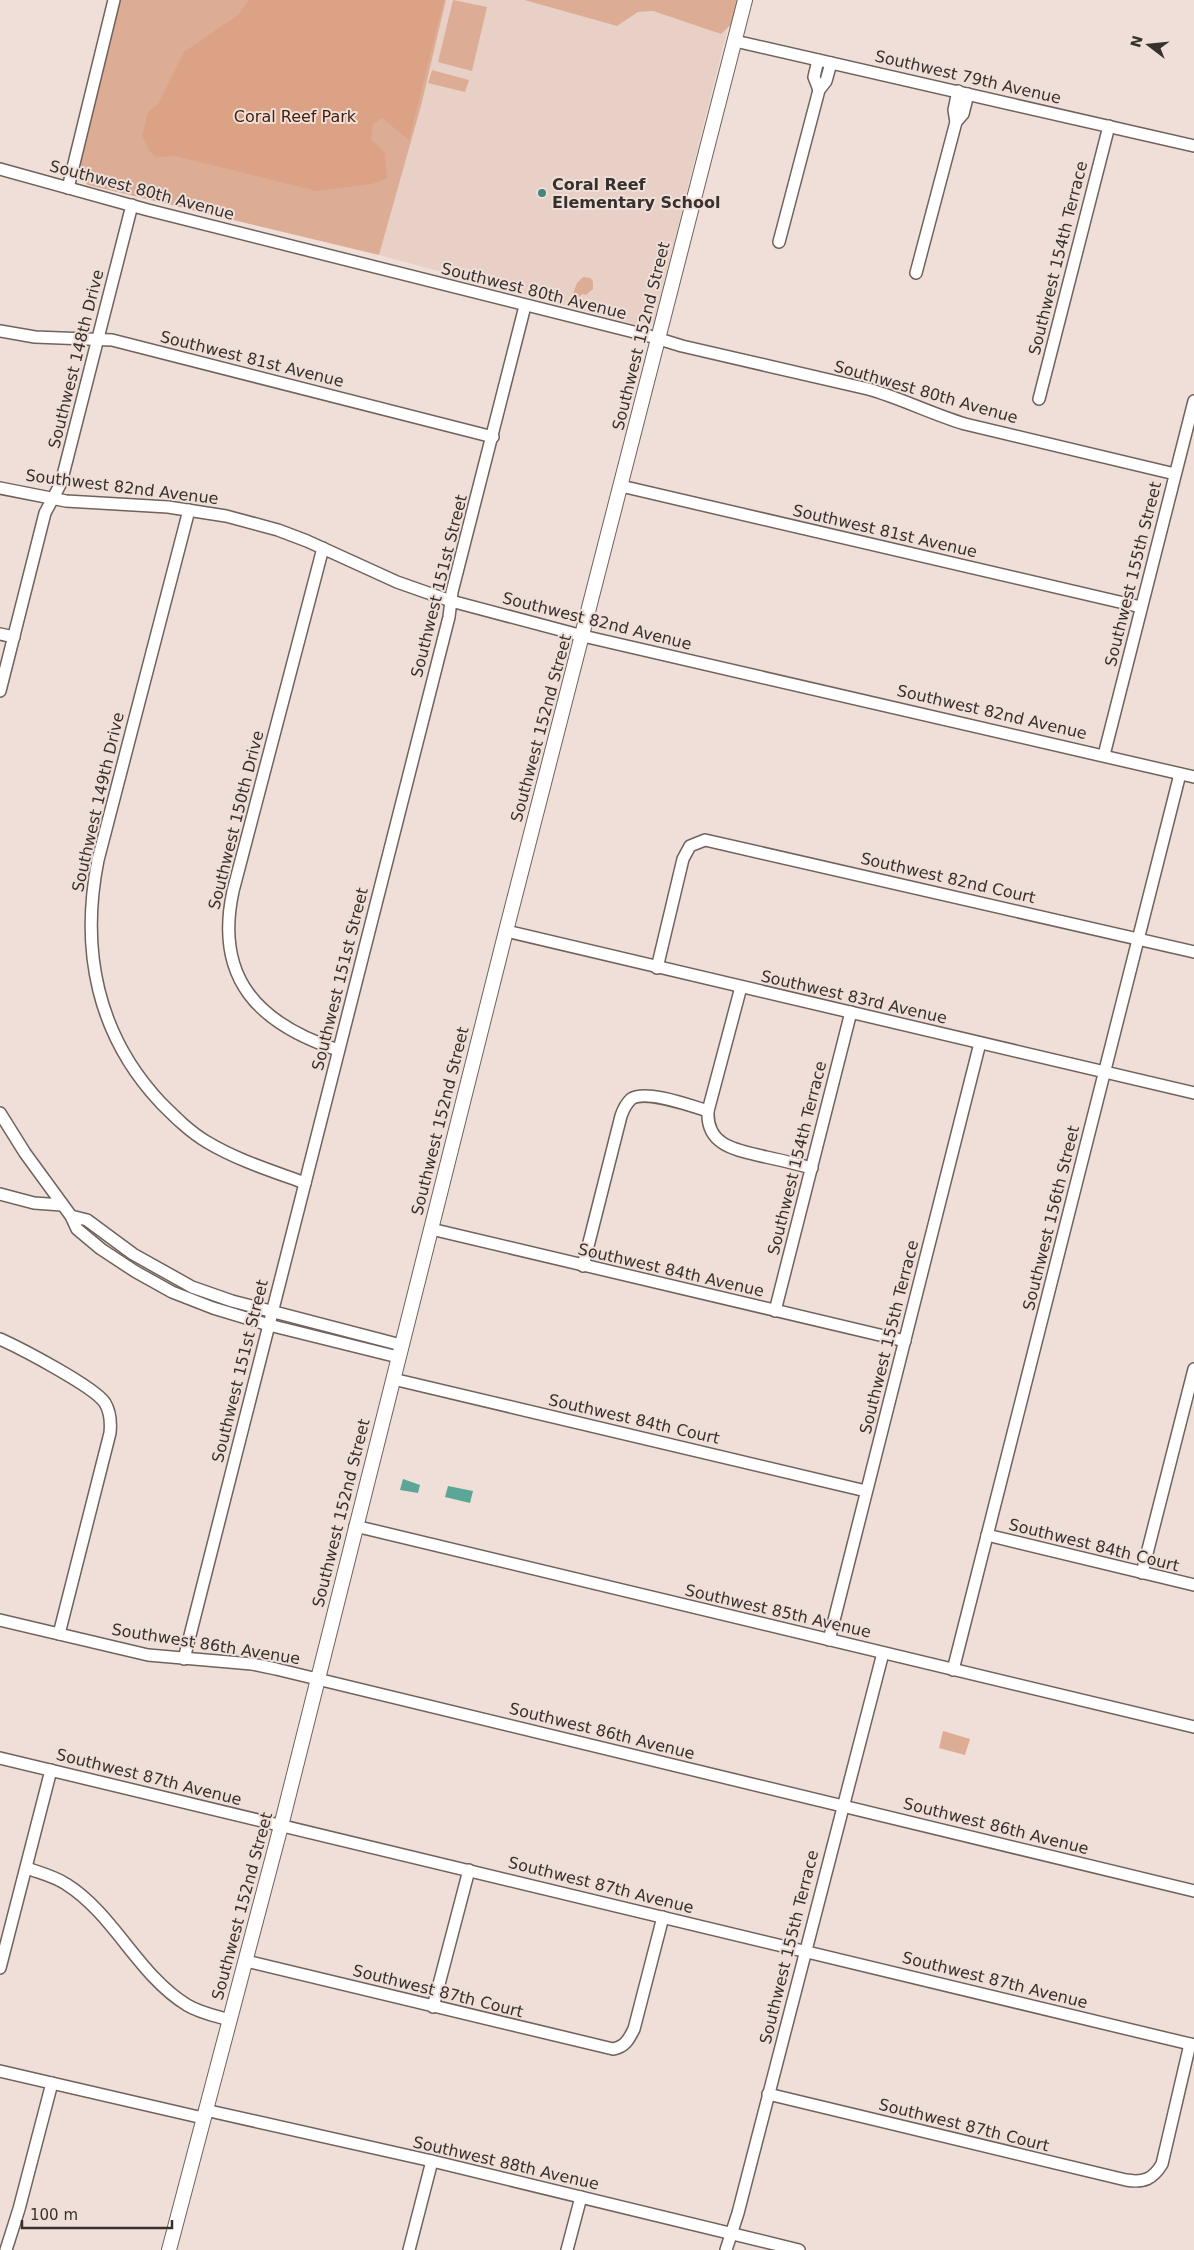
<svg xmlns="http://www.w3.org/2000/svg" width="1194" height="2250" viewBox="0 0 1194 2250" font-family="'DejaVu Sans',sans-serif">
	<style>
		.built { fill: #e8d0c6 }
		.green { fill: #dcac95 }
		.forest { fill: #dca286 }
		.water { fill: #5aa697 }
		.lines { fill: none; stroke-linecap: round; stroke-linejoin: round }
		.minor-casing { stroke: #70625c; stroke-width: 14 }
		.major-casing { stroke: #70625c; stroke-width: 16 }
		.minor { stroke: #fff; stroke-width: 11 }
		.major { stroke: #fff; stroke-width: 14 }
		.poi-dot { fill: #44877a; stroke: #efdfd8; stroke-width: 2 }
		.labels { text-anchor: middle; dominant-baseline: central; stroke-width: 4; stroke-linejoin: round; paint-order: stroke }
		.street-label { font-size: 16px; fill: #37312e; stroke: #efdfd8 }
		.park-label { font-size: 16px; fill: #421d08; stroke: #efdfd8 }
		.poi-label { font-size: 16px; font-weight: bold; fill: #37312e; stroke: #efdfd8; text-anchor: start }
	</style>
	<rect width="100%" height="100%" fill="#efdfd8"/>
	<!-- built -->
	<path class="built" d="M446 0H524L617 26 638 12 653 11 721 34 728 28 654 322 651 326 634 324 379 255 421 106Z"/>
	<!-- green -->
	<g class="green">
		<path d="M120 0H446L421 106 379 255 88 185 75 173Z"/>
		<path d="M453 0 487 7 472 71 438 62Z"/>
		<path d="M524 0H738L733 23 721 34 653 11 638 12 617 26Z"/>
		<path d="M432 70 469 80 465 92 428 83Z"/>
		<path d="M583 277 590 278 593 281V289L586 295 583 294 578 297 573 293 577 283Z"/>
		<path d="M943 1731 970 1739 965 1755 939 1748Z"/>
	</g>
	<!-- forest -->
	<path class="forest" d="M249 0H444L409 140 382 118 373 124 371 140 385 152 387 178 372 184 317 191 175 156 157 157 150 152 142 135 148 112 158 104 184 52 238 15Z"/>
	<!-- water -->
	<g class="water">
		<path d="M403 1479 420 1485 418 1493 400 1490Z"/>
		<path d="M448 1486 473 1491 470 1503 445 1497Z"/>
	</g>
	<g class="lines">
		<defs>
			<g id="minor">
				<path d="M735 41 1194 146"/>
				<path d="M818 60 814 77 819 90"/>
				<path d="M956 122 954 110 958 91"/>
				<path d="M0 169 148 210 646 335 682 346 868 389C901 398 931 414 965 424L1175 474"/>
				<path d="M68 188 114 0"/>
				<path d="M779 242 819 90 826 81 831 63"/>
				<path d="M916 273 956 122 963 114 968 94"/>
				<path d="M0 331 35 337 112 340 493 437"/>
				<path d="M1039 399 1109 126"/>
				<path d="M621 486 1141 607"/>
				<path d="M0 488 66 501 168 507 226 516 278 530 307 541 397 582 451 601 583 636 1194 777"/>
				<path d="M189 510 98 860C80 950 97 1035 161 1103 175 1117 190 1132 207 1142 237 1160 272 1171 305 1183"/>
				<path d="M323 548 233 891C214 979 259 1024 338 1050"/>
				<path d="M0 634 14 637"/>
				<path d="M0 691 45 513 61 483 132 205"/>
				<path d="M1104 755 1194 401"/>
				<path d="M506 931 1194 1093"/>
				<path d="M657 968 683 859 690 846 705 840 1194 952"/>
				<path d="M741 987 708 1111C706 1147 738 1150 766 1157 781 1160 796 1164 812 1168"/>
				<path d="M0 1113 25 1153 71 1216 77 1229 101 1249 136 1272 172 1292 213 1308 269 1325 398 1357"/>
				<path d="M0 1194 34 1203 62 1205"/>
				<path d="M71 1216 87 1220 133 1254 192 1287 232 1301 401 1345"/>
				<path d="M431 1229 905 1341"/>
				<path d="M583 1266 621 1116C623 1110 626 1104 631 1099 646 1089 691 1106 708 1111"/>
				<path d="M775 1311 851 1012"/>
				<path d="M0 1339C20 1348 95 1387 105 1403 111 1413 111 1423 110 1433L59 1634"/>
				<path d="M393 1379 866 1491"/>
				<path d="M355 1526 1194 1727"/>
				<path d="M987 1535 1194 1585"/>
				<path d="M1142 1573 1194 1369"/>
				<path d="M0 1620 148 1655 252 1664 276 1669 1194 1891"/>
				<path d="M829 1640 980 1043"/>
				<path d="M184 1659 449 617 452 592 525 306"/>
				<path d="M953 1670 1180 774"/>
				<path d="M0 1758 1194 2045"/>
				<path d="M27 1868C40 1873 54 1876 66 1884 114 1914 138 1975 187 2005 200 2013 216 2016 230 2020"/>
				<path d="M246 1961 613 2049C625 2047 629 2039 634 2029L663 1917"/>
				<path d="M0 1968 51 1770"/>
				<path d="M433 2007 469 1870"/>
				<path d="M0 2071 203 2118"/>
				<path d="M768 2094 1126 2180C1144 2183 1153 2179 1162 2164L1190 2044"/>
				<path d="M205 2110 432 2161 799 2250"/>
				<path d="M6 2250 19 2209 52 2083"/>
				<path d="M409 2250 432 2161"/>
				<path d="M567 2250 581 2197"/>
				<path d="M726 2250 738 2213 883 1653"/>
			</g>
			<path id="major" d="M169 2250 281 1826 506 931 745 0"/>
		</defs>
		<!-- minor casing -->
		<use href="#minor" class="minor-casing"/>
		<!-- major casing -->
		<use href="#major" class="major-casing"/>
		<!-- minor -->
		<use href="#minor" class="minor"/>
		<!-- major -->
		<use href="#major" class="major"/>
	</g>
	<!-- markers -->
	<circle class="poi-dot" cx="542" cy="193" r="5"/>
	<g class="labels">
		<!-- street labels -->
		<g class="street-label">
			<text transform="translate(968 77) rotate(13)">Southwest 79th Avenue</text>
			<text transform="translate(142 190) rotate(15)">Southwest 80th Avenue</text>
			<text transform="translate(1058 258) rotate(-76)">Southwest 154th Terrace</text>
			<text transform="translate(534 291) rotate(14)">Southwest 80th Avenue</text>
			<text transform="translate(641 336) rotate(-76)">Southwest 152nd Street</text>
			<text transform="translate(76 359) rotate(-76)">Southwest 148th Drive</text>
			<text transform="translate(252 359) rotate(14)">Southwest 81st Avenue</text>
			<text transform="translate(926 392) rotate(16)">Southwest 80th Avenue</text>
			<text transform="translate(122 487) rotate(7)">Southwest 82nd Avenue</text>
			<text transform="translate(885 531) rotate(13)">Southwest 81st Avenue</text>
			<text transform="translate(1133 574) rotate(-76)">Southwest 155th Street</text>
			<text transform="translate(439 586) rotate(-76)">Southwest 151st Street</text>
			<text transform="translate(597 621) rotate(14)">Southwest 82nd Avenue</text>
			<text transform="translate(992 712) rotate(13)">Southwest 82nd Avenue</text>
			<text transform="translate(541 728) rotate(-75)">Southwest 152nd Street</text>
			<text transform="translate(98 802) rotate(-77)">Southwest 149th Drive</text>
			<text transform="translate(236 820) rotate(-76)">Southwest 150th Drive</text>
			<text transform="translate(948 878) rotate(13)">Southwest 82nd Court</text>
			<text transform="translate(340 979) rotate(-76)">Southwest 151st Street</text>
			<text transform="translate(854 997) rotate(13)">Southwest 83rd Avenue</text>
			<text transform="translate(440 1121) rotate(-76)">Southwest 152nd Street</text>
			<text transform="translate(797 1158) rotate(-76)">Southwest 154th Terrace</text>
			<text transform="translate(1051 1218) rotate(-76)">Southwest 156th Street</text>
			<text transform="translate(671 1270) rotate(13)">Southwest 84th Avenue</text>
			<text transform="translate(889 1337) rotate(-76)">Southwest 155th Terrace</text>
			<text transform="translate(240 1371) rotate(-76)">Southwest 151st Street</text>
			<text transform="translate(634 1419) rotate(13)">Southwest 84th Court</text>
			<text transform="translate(341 1513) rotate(-76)">Southwest 152nd Street</text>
			<text transform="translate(1094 1545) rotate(14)">Southwest 84th Court</text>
			<text transform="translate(778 1611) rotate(13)">Southwest 85th Avenue</text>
			<text transform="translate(206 1644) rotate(9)">Southwest 86th Avenue</text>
			<text transform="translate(602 1731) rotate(14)">Southwest 86th Avenue</text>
			<text transform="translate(149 1777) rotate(14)">Southwest 87th Avenue</text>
			<text transform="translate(996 1826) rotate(14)">Southwest 86th Avenue</text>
			<text transform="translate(601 1885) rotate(14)">Southwest 87th Avenue</text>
			<text transform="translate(242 1906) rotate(-75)">Southwest 152nd Street</text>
			<text transform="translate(789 1947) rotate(-76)">Southwest 155th Terrace</text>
			<text transform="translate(995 1980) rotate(14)">Southwest 87th Avenue</text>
			<text transform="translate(438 1991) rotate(14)">Southwest 87th Court</text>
			<text transform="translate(964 2125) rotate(14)">Southwest 87th Court</text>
			<text transform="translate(506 2163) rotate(13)">Southwest 88th Avenue</text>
		</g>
		<!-- park labels -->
		<g class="park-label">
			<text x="295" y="116">Coral Reef Park</text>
		</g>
		<!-- poi labels -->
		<g class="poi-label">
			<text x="552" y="184">Coral Reef<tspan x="552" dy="18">Elementary School</tspan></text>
		</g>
	</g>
	<!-- north arrow -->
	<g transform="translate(1149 45) rotate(286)" stroke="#efdfd8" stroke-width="4" paint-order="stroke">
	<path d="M0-4L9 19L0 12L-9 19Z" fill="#37312e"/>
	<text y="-8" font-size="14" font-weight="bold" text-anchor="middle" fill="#37312e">N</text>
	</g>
	<!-- scale -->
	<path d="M22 2220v8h150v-8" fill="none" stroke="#37312e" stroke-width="2.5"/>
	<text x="30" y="2220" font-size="15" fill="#37312e" stroke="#efdfd8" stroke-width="4" paint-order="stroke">100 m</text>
</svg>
